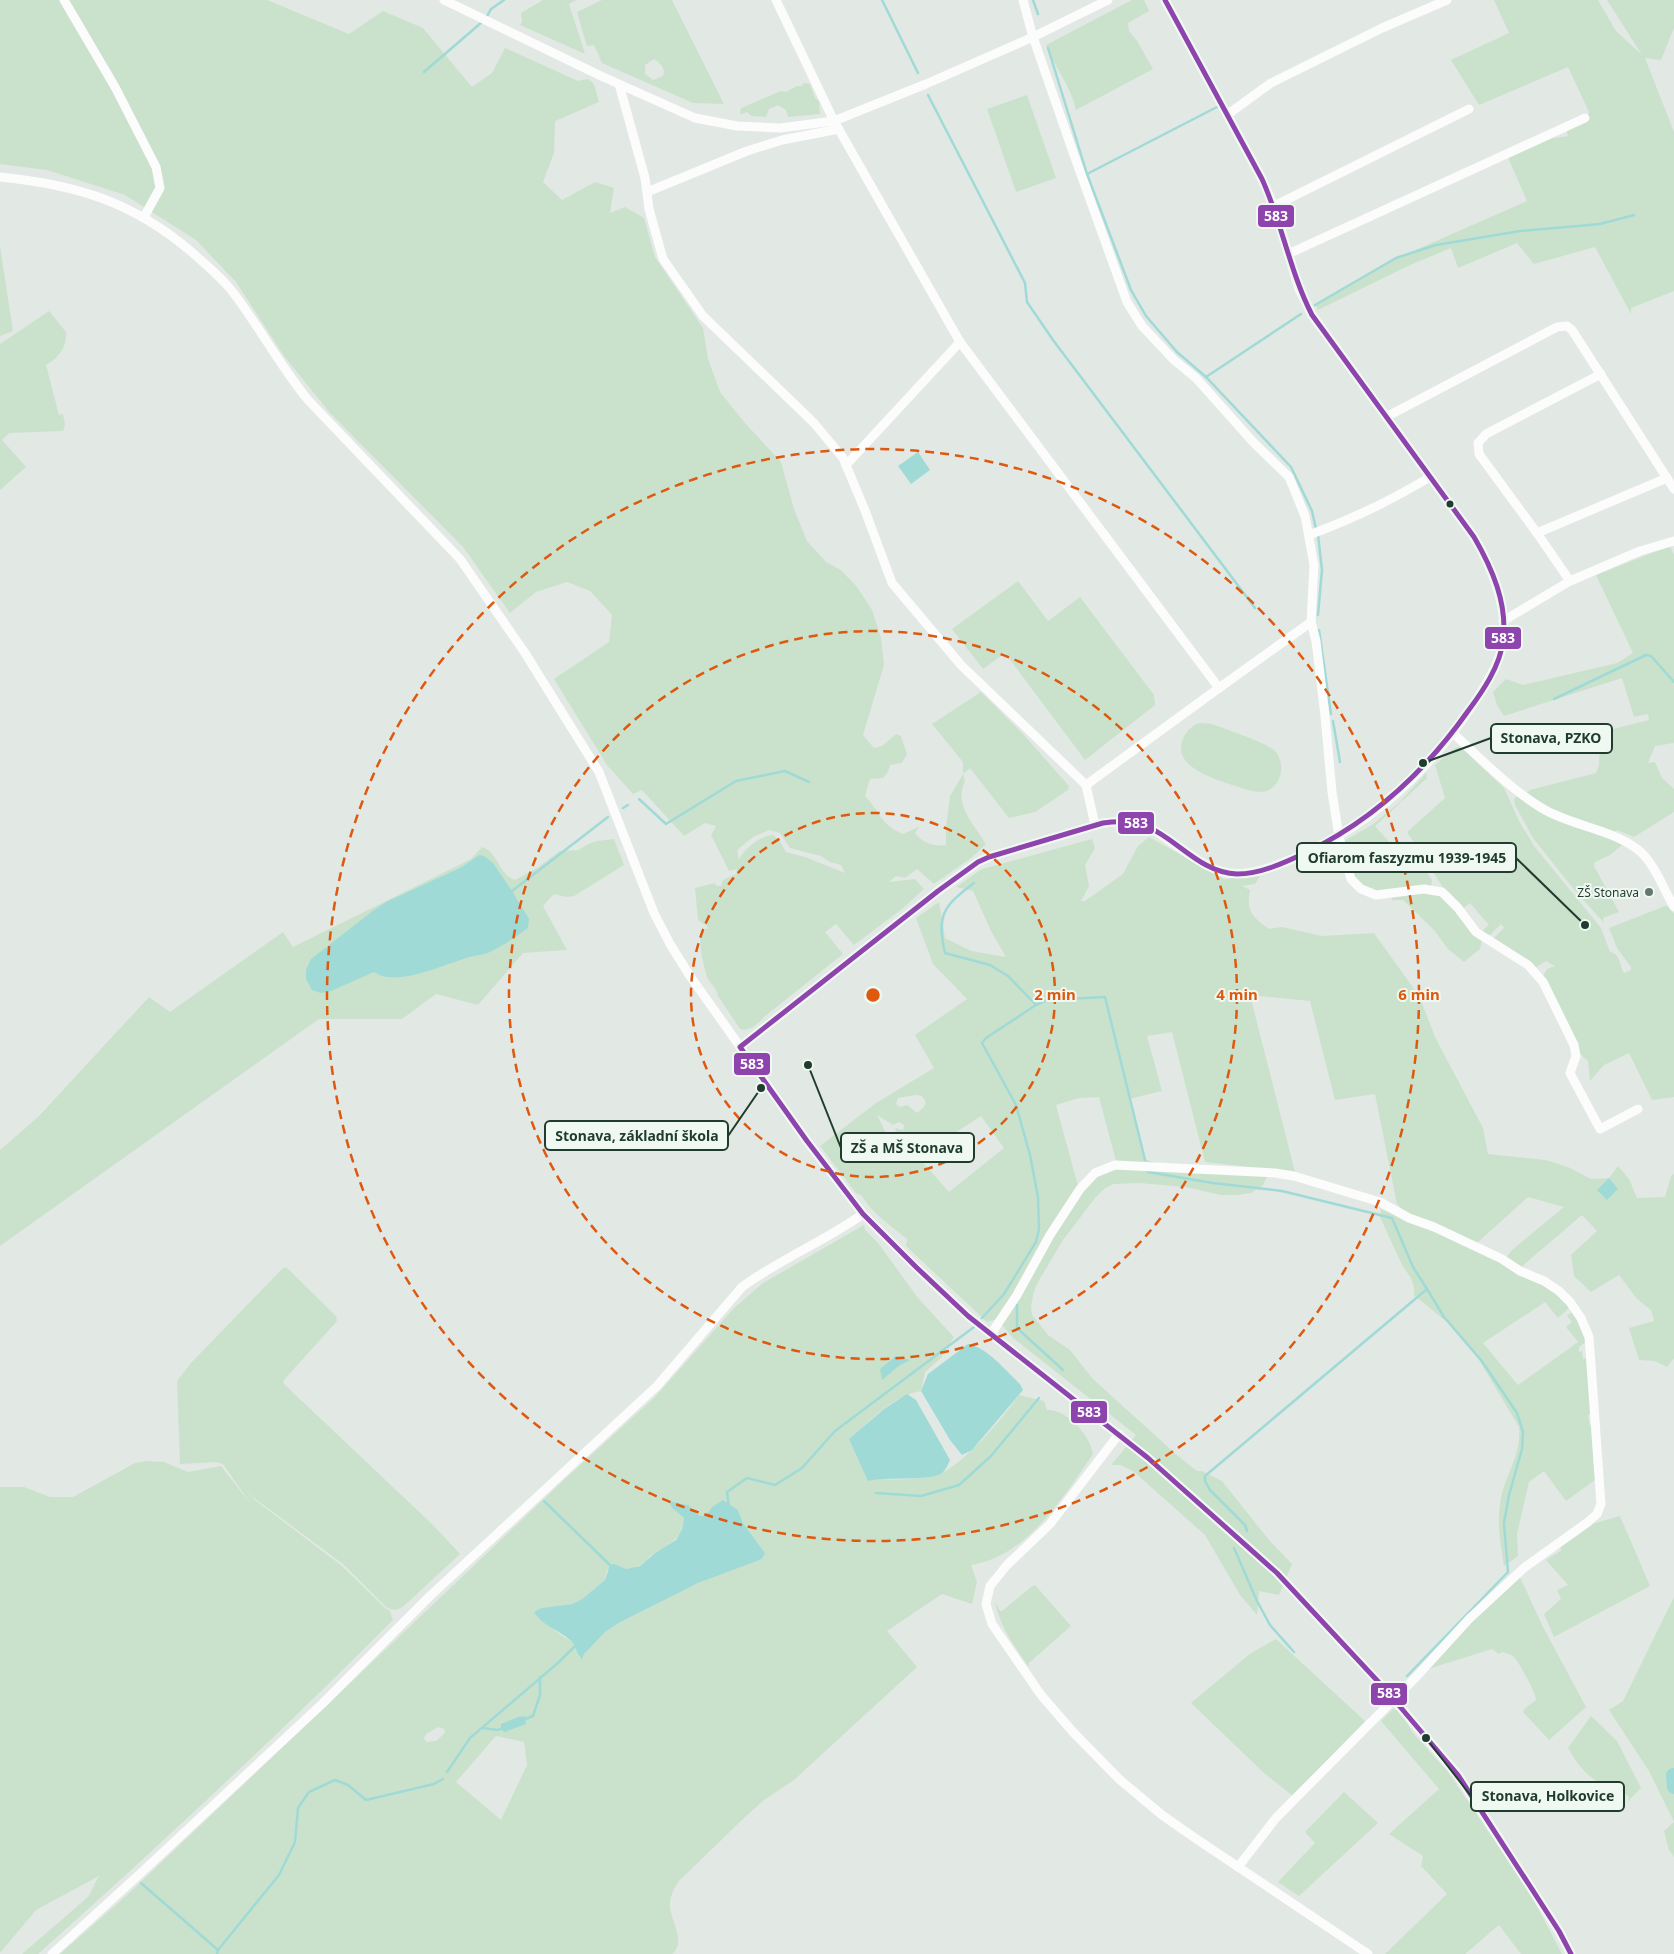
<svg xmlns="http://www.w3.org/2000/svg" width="1674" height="1954" viewBox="0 0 1674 1954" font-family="'Noto Sans',sans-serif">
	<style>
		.green { fill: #cae2cc; fill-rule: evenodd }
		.water { fill: #a0dad7 }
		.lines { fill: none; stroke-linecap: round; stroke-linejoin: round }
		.stream { stroke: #a0dad7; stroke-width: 2.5 }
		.river { stroke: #a0dad7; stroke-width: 14 }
		.minor { stroke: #fbfcfb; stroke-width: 9 }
		.bus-1-casing { stroke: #f0f8f2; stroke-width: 9 }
		.bus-1 { stroke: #8e44ad; stroke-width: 5 }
		.ring { fill: none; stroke: #de580e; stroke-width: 2.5; stroke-dasharray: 9 6 }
		.bus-dot { fill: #1f3c2f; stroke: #f0f8f2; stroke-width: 2 }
		.poi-dot { fill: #63786e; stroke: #f0f8f2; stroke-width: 2 }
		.labels { text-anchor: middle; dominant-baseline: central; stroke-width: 4; stroke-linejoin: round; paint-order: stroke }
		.poi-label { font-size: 12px; fill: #1f3c2f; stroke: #f0f8f2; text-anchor: end }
		.centre { fill: #de580e; stroke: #f0f8f2; stroke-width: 2.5 }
		.ring-label { font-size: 15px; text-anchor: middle; font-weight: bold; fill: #de580e; stroke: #f0f8f2; stroke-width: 4; stroke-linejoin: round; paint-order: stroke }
		.leader { fill: none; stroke: #1f3c2f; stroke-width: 2 }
		.callout-dot { fill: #1f3c2f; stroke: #f0f8f2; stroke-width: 2 }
		.callout { fill: #f0f8f2; stroke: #1f3c2f; stroke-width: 2 }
		.callout-label { font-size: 14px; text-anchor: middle; font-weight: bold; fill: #1f3c2f }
		.line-badge { stroke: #f0f8f2; stroke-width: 2 }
		.badge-label { font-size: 14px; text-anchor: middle; font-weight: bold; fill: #fff }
	</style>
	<rect width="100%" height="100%" fill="#e2e8e4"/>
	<!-- green -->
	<g class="green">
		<path d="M0 0H267L349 34 383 11 423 28 472 87 492 73 505 48 578 81 588 79 594 84 599 102 555 121 554 153 543 182 562 200 595 182 614 188 610 213 625 207 644 218 655 257 703 328 708 359 720 392 745 423 781 462 794 509 807 541 826 562 841 570 857 587 872 610 881 638 884 665 863 735 874 748 882 746 896 734 901 736 907 754 902 763 890 765 888 772 883 778 870 779 865 796C880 812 881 825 903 834L919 827 915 833C922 843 934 847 946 845V827L950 796 963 774V762L932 724 981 692 1023 734 1069 786 1068 790 1035 812 1009 818 970 768 963 774 965 781C953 805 975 825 986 844L971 858 934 884 917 869 905 878 896 876 889 882 915 879 924 889 902 909 854 945 836 924 825 932 843 954 764 1017C758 1024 750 1032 740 1029L718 996C717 988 711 985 708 979 705 972 698 942 701 936 702 932 706 930 708 927L698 920 695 888 714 883 717 886H721L723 880 736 874 737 869 729 871 711 835 716 826 705 823 684 836 642 790 633 794 607 765 554 679 609 642 612 615 590 591 567 582 536 592 510 613 463 547 330 413 284 356 236 282 196 240 125 195 47 170 0 164ZM769 830 780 833 790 848 821 856 830 862 841 865 845 873 805 857 786 852 779 840 773 835C759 836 746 848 739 859L737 850 753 837Z"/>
		<path d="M543 0H576L569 4 585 54 520 25 522 22 521 13Z"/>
		<path d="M602 0H672L724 104 693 103 602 63 594 45 587 46 577 12ZM654 59C660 63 666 68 663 76L653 80 645 74V65Z"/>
		<path d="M1132 0H1144L1149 11 1128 23 1129 31 1137 41 1153 69 1076 110C1071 86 1055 68 1046 45Z"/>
		<path d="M1494 0H1598L1616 31 1642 55 1607 0H1674V28L1661 60 1645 58 1674 132V291L1631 308V314L1595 247 1534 264 1517 243 1458 268 1451 248 1410 265 1318 310 1316 305 1395 259 1527 201 1507 155 1551 136 1555 138 1568 136 1566 129 1587 121 1589 112 1568 67 1479 105 1451 60 1509 33Z"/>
		<path d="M804 83 810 84 815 98 819 101 820 114 788 117 786 110 778 105 769 109 766 117 751 116 747 112 742 114 740 113 741 108 781 91 786 92 797 86H802Z"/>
		<path d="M1027 95 1056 178 1016 192 987 109Z"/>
		<path d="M0 246 13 331 0 336Z"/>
		<path d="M49 311 66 332C67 348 58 358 46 365L59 415 63 414 65 425 63 431 9 433 2 440 26 467 0 490V344Z"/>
		<path d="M1670 546 1674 555V743L1655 746 1648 763 1655 762 1662 778 1674 789V812L1634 837 1617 830 1611 835 1622 845 1610 855 1595 862 1594 866 1619 912 1603 918 1604 923 1572 887 1533 838 1515 805 1514 799 1519 794 1524 795 1530 790 1596 773 1599 765 1600 736 1605 731 1649 720 1648 714 1634 717 1622 678 1504 716 1497 705 1493 692 1506 679 1523 685 1617 663 1633 653 1596 575Z"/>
		<path d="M1018 581 1048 621 1080 597 1154 695 1155 705 1085 760 1005 653 983 669 952 629Z"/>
		<path d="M1199 723C1203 723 1207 723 1211 724 1219 726 1265 743 1271 748 1286 758 1284 782 1269 790 1260 794 1251 791 1242 788 1223 782 1173 769 1182 742 1185 732 1190 727 1199 723Z"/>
		<path d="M1459 747 1465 751 1504 788 1519 821 1534 846 1601 928 1610 952C1621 954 1619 965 1624 973L1631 970V967L1617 948 1609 928 1665 906 1670 907 1674 914V1097L1652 1100 1629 1053 1604 1065 1590 1081 1588 1061 1572 1047 1539 983 1547 969 1555 966 1546 961 1535 968 1493 939 1504 928 1501 924 1488 937 1481 932 1489 925 1470 903 1462 909 1482 940 1480 949 1464 962 1448 949 1434 930 1403 900H1392L1390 891C1365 896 1358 884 1349 864L1391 851 1408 841 1432 880 1431 887 1446 892 1407 832 1445 798 1435 765 1455 748Z"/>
		<path d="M1426 773 1427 778 1375 826 1390 843 1392 841 1394 846 1389 849 1351 861 1349 852H1346L1344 841 1372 825 1400 802Z"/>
		<path d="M1149 837 1224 879 1260 876 1255 884 1242 886 1250 890C1246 911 1252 917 1269 929L1282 927 1322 936 1374 933 1419 996 1436 1039 1483 1128 1488 1154 1545 1160 1568 1167 1591 1179 1609 1178 1618 1166 1629 1179 1637 1198 1665 1197 1671 1176 1674 1174V1358L1667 1367 1655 1361 1639 1360 1629 1328 1654 1321 1651 1310 1637 1299 1619 1275 1591 1292 1574 1276 1571 1255 1597 1231 1582 1215 1521 1267 1506 1258 1512 1250 1564 1207 1528 1197 1477 1243 1406 1213 1397 1204 1375 1094 1335 1100 1310 1001 1250 995 1295 1172 1205 1162 1172 1032 1147 1036 1162 1091 1129 1099 1144 1159 1183 1173 1268 1175 1263 1185 1251 1193 1237 1195H1221L1186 1187 1139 1183 1113 1184 1105 1188 1095 1198 1063 1240 1038 1282 1034 1291 1031 1306 1032 1315 1048 1335 1070 1350 1093 1379 1179 1457 1197 1471H1202L1222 1481 1269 1540 1292 1564 1279 1595 1259 1591 1257 1615 1240 1595 1205 1535 1133 1471 1120 1465H1111L1136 1435 1013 1338 997 1319 987 1322 906 1246 907 1239C892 1227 872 1213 862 1196L856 1193 820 1146 876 1103 934 1068 915 1035 967 999 933 964 916 918 939 902 945 938 971 951 1006 957 991 931 973 891 956 887 982 869 1092 839 1095 848 1085 865 1089 886 1081 901H1085L1123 874 1138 846ZM916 1095 922 1096 926 1102 924 1107 917 1113 907 1105 900 1107 896 1104 898 1098ZM1099 1097 1116 1161 1092 1170 1078 1186 1056 1105 1079 1098ZM877 1115 893 1125 899 1122 904 1125 903 1130 895 1128 899 1138 903 1141 901 1144H899L887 1135ZM981 1116 1004 1148 949 1192 918 1157Z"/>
		<path d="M614 839 624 865 574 896 566 897 554 894 543 906 567 950 523 953 478 1005 436 994 402 1019H319L0 1246V1150L38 1117 149 997 170 1012 283 932 293 947 471 859 482 847C498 852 500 876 515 880L537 868 560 851 579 850 586 845 597 841Z"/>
		<path d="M1381 1209 1401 1218 1436 1231 1552 1287 1569 1308 1558 1318 1545 1302 1483 1343 1518 1385 1578 1342 1566 1327 1572 1322 1567 1316 1573 1311 1586 1342 1579 1347V1352L1582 1351 1583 1359 1586 1358 1592 1413 1588 1415 1590 1426 1594 1427 1593 1455 1595 1480 1566 1501 1544 1471 1529 1482 1517 1534 1518 1556 1504 1566C1500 1542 1496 1517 1502 1493 1508 1471 1522 1451 1519 1427L1479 1360 1448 1323 1414 1295V1287L1411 1278 1402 1265 1380 1217Z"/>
		<path d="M864 1225 865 1230 878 1243 918 1298 954 1337 940 1359 925 1372 921 1391C892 1396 871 1420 850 1439L877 1479C893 1480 928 1480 942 1473 969 1458 1001 1420 1019 1395L1044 1401 1047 1410C1067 1409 1090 1435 1093 1454 1064 1496 1027 1557 971 1565L977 1582 972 1604 942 1594 887 1631 917 1667 794 1780 764 1800 745 1817 679 1881C674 1889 669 1897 670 1908 672 1922 686 1943 672 1954H60L126 1896 567 1477 655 1397 734 1308 763 1283ZM669 1501 688 1505 700 1516 706 1515 712 1507 723 1501 738 1510 743 1523 765 1553 762 1559C722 1571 685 1588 649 1608 626 1621 593 1632 582 1658L579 1657 572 1642 558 1633 534 1612 541 1608 572 1604 582 1599 605 1580 607 1570C617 1569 629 1570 638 1566 644 1564 648 1557 653 1554 672 1542 680 1541 684 1518L672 1508ZM438 1727 444 1729 445 1733 436 1741 427 1742 424 1739 426 1734ZM496 1736 524 1742 527 1765 501 1820 456 1782Z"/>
		<path d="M286 1267 336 1316 337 1321 283 1381 284 1384 433 1525 460 1554 406 1604C399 1610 395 1612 386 1607L343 1564 254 1498 246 1490 255 1500 342 1566 385 1608 390 1611 393 1620C278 1735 159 1846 38 1954H22L88 1897 99 1876 36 1910 0 1953V1487H24L50 1497H73L135 1463 147 1461 164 1462 188 1472 221 1466 250 1503 223 1464 216 1462 180 1464 177 1381 191 1363 282 1269Z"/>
		<path d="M1620 1516 1650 1586 1554 1637 1544 1614 1561 1599 1557 1590 1568 1585 1546 1560 1562 1550 1559 1546 1592 1524Z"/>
		<path d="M1519 1575 1543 1627 1586 1707 1549 1740 1523 1712 1524 1709 1536 1700C1536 1693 1518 1660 1513 1656 1510 1654 1506 1653 1502 1652L1499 1654 1492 1649 1425 1670 1475 1616Z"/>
		<path d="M1035 1585 1071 1626 1029 1663V1667C1015 1647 1000 1627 995 1602L1000 1611H1002L1031 1587Z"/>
		<path d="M1674 1597V1857L1669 1850 1664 1831 1674 1822 1649 1771 1609 1710 1623 1701Z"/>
		<path d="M1276 1639 1365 1721 1294 1797 1264 1773 1191 1703 1251 1653Z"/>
		<path d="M1393 1709 1400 1711 1413 1733 1448 1772 1530 1893 1562 1954H1521L1499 1925 1465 1954H1385L1447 1894 1421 1866 1423 1856 1389 1834 1439 1789 1381 1721Z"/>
		<path d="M1591 1716 1617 1741 1641 1788 1628 1801 1629 1797C1623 1790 1615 1790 1608 1787 1589 1779 1578 1766 1568 1748Z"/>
		<path d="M1344 1792 1378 1823 1299 1896 1278 1882 1315 1843 1305 1832Z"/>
	</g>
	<!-- water -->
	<g class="water">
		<path d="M918 452 930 470 911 484 898 466Z"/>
		<path d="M479 855 484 856 493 863 512 891 529 919 528 928C517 936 504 945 492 951 486 955 476 955 470 957 444 964 397 988 374 972L331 991 321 993 312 990 306 979V970L311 959 374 910 386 902 462 867Z"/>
		<path d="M1609 1178 1618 1189 1607 1200 1597 1190Z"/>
		<path d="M968 1344C988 1348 1006 1371 1020 1384L1023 1390 972 1450 962 1455 950 1440 921 1391 928 1374Z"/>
		<path d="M896 1356 910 1360 900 1365 882 1380 880 1369Z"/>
		<path d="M907 1394 916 1400 950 1460C948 1464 946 1470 942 1473 929 1482 886 1476 868 1481L849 1439 884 1409Z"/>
		<path d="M723 1500 738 1510 743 1523 765 1553 762 1559 698 1583 619 1623 605 1632 584 1654 582 1659C576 1654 576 1647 572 1642 562 1631 542 1626 534 1612L541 1608 572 1604 582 1599 605 1580 610 1565 614 1564 626 1569 640 1566 655 1553 676 1540 682 1529 684 1518 672 1508 669 1501 688 1505 700 1516 706 1515 712 1507Z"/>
		<path d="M525 1716 526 1724 505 1732 501 1730V1724L518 1717Z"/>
	</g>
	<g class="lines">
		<!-- stream -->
		<g class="stream">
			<path d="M882 0 918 73"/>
			<path d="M1033 0 1038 14"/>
			<path d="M486 18 491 9 504 0"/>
			<path d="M1048 48 1087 174 1131 290 1146 316 1177 352 1206 377 1291 467 1312 511 1316 529"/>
			<path d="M424 72 482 22"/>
			<path d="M928 95 1025 283 1027 302 1053 340 1255 608"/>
			<path d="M1087 174 1217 107"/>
			<path d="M1315 305 1396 258 1436 245 1520 231 1600 224 1634 215"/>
			<path d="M1206 377 1301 314"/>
			<path d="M1318 535 1322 570 1318 615"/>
			<path d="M1319 630 1331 714"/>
			<path d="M1554 699 1646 655 1651 656 1674 682"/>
			<path d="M1333 721 1340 762"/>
			<path d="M639 799 666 824 736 781 785 771 809 782"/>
			<path d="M623 808 628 805"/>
			<path d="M974 883C944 906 936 914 945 953L990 965 1008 976 1036 1005 986 1038 982 1043 1016 1105 1030 1155 1038 1197 1039 1229 1036 1242 1004 1294 982 1318"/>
			<path d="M512 891 608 817"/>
			<path d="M1036 1005 1047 1000 1105 997 1145 1160"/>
			<path d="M1148 1172 1213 1183 1282 1191 1392 1218 1413 1267 1427 1289 1444 1317 1481 1360 1517 1413 1523 1432 1522 1449 1509 1495 1504 1523 1508 1572 1407 1676"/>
			<path d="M1017 1305V1328L1063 1370"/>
			<path d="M876 1493 921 1496 959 1485 991 1456 1039 1398"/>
			<path d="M544 1501 611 1566"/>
			<path d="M729 1507 727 1492 747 1478 775 1485 802 1468 835 1431 974 1327"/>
			<path d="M1247 1531 1245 1525 1210 1490 1205 1481V1476L1427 1289"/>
			<path d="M1234 1548 1257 1601 1270 1625 1294 1652"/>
			<path d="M525 1719 533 1716 540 1695V1677"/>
			<path d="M483 1728 497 1730 503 1728"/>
			<path d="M447 1772 470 1738 559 1662 575 1646"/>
			<path d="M141 1883 218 1950"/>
			<path d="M217 1954 218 1950 279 1875 295 1842 298 1808 309 1792 335 1780 348 1785 366 1800 434 1784 443 1779"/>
		</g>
		<!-- river -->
		<path class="river" d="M1673 1775 1674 1787"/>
		<!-- minor -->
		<g class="minor">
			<path d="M64 0 115 87 156 167 160 188 144 217"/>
			<path d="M444 0 601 76 695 118 737 126 780 128 834 121 926 84 1033 37 1108 0"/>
			<path d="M776 0 834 121 960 342 1219 688 1086 785 1095 825"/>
			<path d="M1023 0 1033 37 1074 155 1127 302 1142 326 1174 360 1196 378 1254 443 1289 477 1305 516 1314 565 1311 622 1316 641 1325 716 1332 792 1339 837 1351 879 1361 889 1376 895 1424 889 1442 892 1458 908 1476 932 1528 965 1543 982 1574 1045 1576 1056 1570 1073 1600 1129 1638 1109"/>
			<path d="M619 84 645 178 649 209 663 259 703 316 814 423 843 458 864 508 892 583 961 665 1086 785"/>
			<path d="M1227 115 1271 83 1382 28 1447 0"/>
			<path d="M0 177C78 185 134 202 194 254 207 266 221 277 232 291 259 326 280 366 308 400L460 559 525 653 599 772 654 913 670 944 690 976 807 1141 863 1214 916 1267 968 1316 1148 1458 1277 1573 1385 1689 1458 1775 1559 1931 1571 1954"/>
			<path d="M647 192 747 151 782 140 839 129"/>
			<path d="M1274 206 1469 109"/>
			<path d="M1288 254 1585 118"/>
			<path d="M1386 417 1557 327 1567 326 1572 330 1674 489"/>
			<path d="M846 465 960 342"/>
			<path d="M1537 533 1667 478"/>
			<path d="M1309 535C1350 520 1392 500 1430 477"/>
			<path d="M1570 581 1537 533 1479 454 1478 443 1486 434 1601 374"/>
			<path d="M1503 621 1570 581 1640 551 1674 541"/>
			<path d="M1219 688 1311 622"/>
			<path d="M1454 734C1483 761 1511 790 1545 810 1574 826 1610 829 1637 849 1653 860 1664 890 1674 907"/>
			<path d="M740 1047 938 891 978 862 989 857 1103 823C1119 821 1134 821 1149 827 1171 840 1204 869 1228 873 1251 876 1276 866 1297 857 1373 824 1429 771 1474 703 1486 684 1500 663 1503 641 1508 608 1491 565 1474 537L1312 315 1299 289 1274 206 1262 179 1165 0"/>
			<path d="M991 1334 1017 1295 1050 1235 1080 1189 1095 1173 1115 1165 1275 1173 1294 1176 1380 1202 1409 1218 1434 1227 1502 1259 1520 1271 1544 1281 1559 1291 1570 1302 1581 1318 1589 1337 1601 1504 1597 1514 1588 1522 1525 1567 1469 1619 1417 1676 1276 1818 1238 1867"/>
			<path d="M1119 1434 1050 1524 1007 1565 990 1586 986 1604 992 1624 1041 1695 1073 1732 1119 1779 1162 1815 1195 1838 1368 1954"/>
			<path d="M52 1954 142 1872 322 1704 430 1596 657 1386 742 1287C780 1259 825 1241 863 1214"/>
		</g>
		<defs>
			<path id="bus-1" d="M1165 0 1262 179C1282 223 1290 272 1312 315L1474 537C1492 568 1508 604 1503 641 1500 666 1483 691 1468 711 1425 772 1372 821 1305 853 1284 863 1260 874 1237 874 1201 873 1178 840 1148 827 1134 821 1118 821 1103 823L989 857 978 862 938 891 740 1047 807 1141 863 1214 916 1267 968 1316 1148 1458 1277 1573 1385 1689 1458 1775 1559 1931 1571 1954"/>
		</defs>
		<!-- bus-1 casing -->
		<use href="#bus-1" class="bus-1-casing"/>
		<!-- bus-1 -->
		<use href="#bus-1" class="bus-1"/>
	</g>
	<!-- distance rings -->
	<g class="ring">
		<circle cx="873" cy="995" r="182"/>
		<circle cx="873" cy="995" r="364"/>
		<circle cx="873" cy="995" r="546"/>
	</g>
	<!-- markers -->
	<circle class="bus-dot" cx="1450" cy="504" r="4.5"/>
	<circle class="poi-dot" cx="1649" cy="892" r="5"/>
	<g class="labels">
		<!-- poi labels -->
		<g class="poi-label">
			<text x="1639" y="892">ZŠ Stonava</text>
		</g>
	</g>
	<circle cx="873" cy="995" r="8" class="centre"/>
	<g class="ring-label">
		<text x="1055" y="1000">2 min</text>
		<text x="1237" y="1000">4 min</text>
		<text x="1419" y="1000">6 min</text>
	</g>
	<!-- callouts -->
	<path class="leader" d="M1423 763L1491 738M1585 925L1516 858M761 1088L728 1136M808 1065L841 1148M1426 1738L1471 1796"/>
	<g class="callout-dot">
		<circle cx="1423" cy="763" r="5"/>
		<circle cx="1585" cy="925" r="5"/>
		<circle cx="761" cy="1088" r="5"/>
		<circle cx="808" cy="1065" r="5"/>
		<circle cx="1426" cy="1738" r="5"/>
	</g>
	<g class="callout">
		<rect x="1491" y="724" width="121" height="29" rx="5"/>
		<rect x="1297" y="843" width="219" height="29" rx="5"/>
		<rect x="545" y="1121" width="183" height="29" rx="5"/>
		<rect x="841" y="1133" width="133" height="29" rx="5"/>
		<rect x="1471" y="1782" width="153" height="29" rx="5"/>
	</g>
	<g class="callout-label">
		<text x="1551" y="743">Stonava, PZKO</text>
		<text x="1407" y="863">Ofiarom faszyzmu 1939-1945</text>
		<text x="637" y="1141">Stonava, základní škola</text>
		<text x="907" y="1153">ZŠ a MŠ Stonava</text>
		<text x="1548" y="1801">Stonava, Holkovice</text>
	</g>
	<g class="line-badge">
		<rect x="1257" y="204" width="38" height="24" rx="5" fill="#8e44ad"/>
		<rect x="1484" y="626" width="38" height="24" rx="5" fill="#8e44ad"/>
		<rect x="1117" y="811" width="38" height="24" rx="5" fill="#8e44ad"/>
		<rect x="733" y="1052" width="38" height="24" rx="5" fill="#8e44ad"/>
		<rect x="1070" y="1400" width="38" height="24" rx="5" fill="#8e44ad"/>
		<rect x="1370" y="1682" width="38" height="24" rx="5" fill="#8e44ad"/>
	</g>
	<g class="badge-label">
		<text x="1276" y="221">583</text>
		<text x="1503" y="643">583</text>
		<text x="1136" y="828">583</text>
		<text x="752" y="1069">583</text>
		<text x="1089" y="1417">583</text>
		<text x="1389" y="1698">583</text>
	</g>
</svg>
